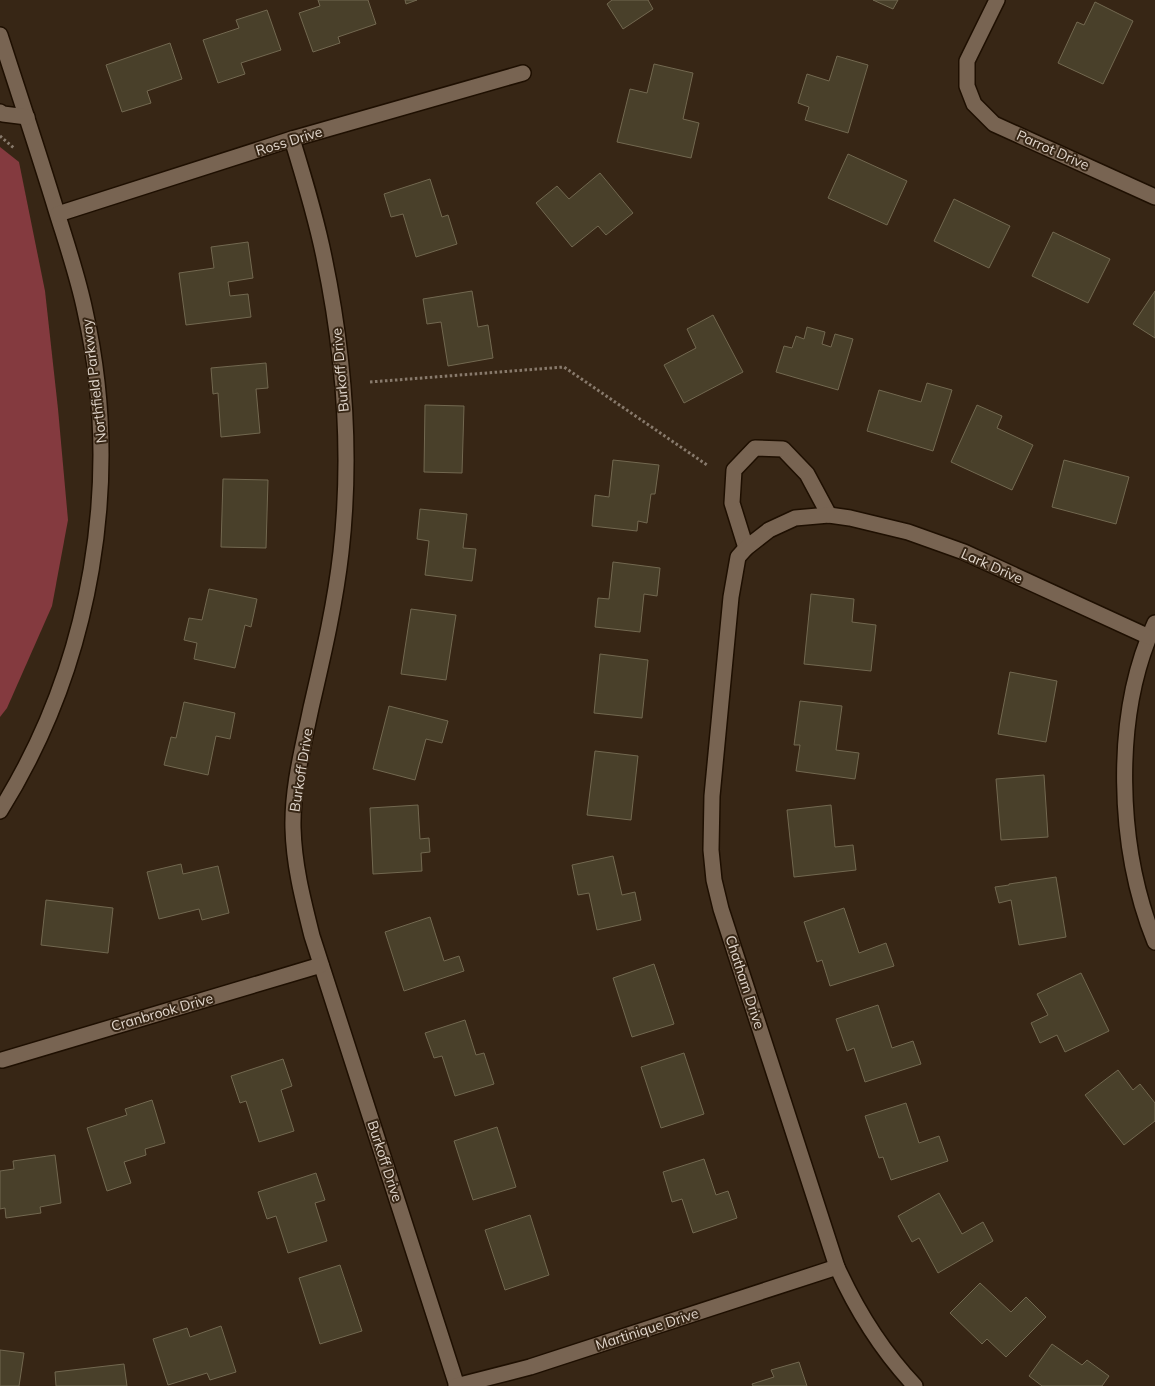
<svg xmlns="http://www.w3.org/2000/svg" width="1155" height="1386" viewBox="0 0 1155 1386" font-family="Mulish,sans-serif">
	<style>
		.forest { fill: #843a3f }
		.building { fill: #49402a; stroke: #726850 }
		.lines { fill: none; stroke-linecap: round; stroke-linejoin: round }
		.minor-casing { stroke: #1e0f01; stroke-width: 18 }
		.path { stroke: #887a6c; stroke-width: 3; stroke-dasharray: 2.5 2.5; stroke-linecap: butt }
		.minor { stroke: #786452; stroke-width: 15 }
		.labels { text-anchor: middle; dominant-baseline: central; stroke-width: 4; stroke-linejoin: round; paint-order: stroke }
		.street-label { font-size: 14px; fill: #e2d7cd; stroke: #372615 }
	</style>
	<rect width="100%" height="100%" fill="#372615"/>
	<!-- forest -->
	<path class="forest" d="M0 147 19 162 45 291 58 409 68 520 52 606 7 708 0 717Z"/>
	<!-- building -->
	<g class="building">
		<path d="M318 0H368L376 24 338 37 340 43 313 52 299 13 320 6Z"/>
		<path d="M405 0H417L406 4Z"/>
		<path d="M612 0H648L653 9 623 29 607 4Z"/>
		<path d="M873 0H898L893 9Z"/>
		<path d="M1095 2 1133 21 1103 84 1058 63 1077 22 1084 25Z"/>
		<path d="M267 10 281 50 241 63 245 74 218 83 203 40 239 28 236 20Z"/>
		<path d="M170 43 182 79 147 91 151 103 122 112 106 65Z"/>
		<path d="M837 56 868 65 848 133 805 120 809 107 798 103 807 74 829 81Z"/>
		<path d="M654 64 693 73 683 119 699 123 691 158 617 142 630 89 647 93Z"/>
		<path d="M848 154 907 181 887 225 828 198Z"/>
		<path d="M600 173 633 213 606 235 598 226 572 247 536 203 557 186 569 199Z"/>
		<path d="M430 179 442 217 448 215 457 244 416 257 403 214 391 217 384 194Z"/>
		<path d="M954 199 1010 226 989 268 934 241Z"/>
		<path d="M1053 232 1110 259 1088 303 1032 276Z"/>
		<path d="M248 242 253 278 228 282 230 296 248 294 251 317 186 325 179 273 214 268 211 247Z"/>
		<path d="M472 291 478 327 488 325 493 358 448 366 441 322 427 324 423 299Z"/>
		<path d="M1155 291V338L1133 324Z"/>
		<path d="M713 315 743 372 684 403 664 365 696 348 687 329Z"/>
		<path d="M807 327 825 332 822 344 831 347 835 334 853 339 838 390 776 372 784 346 792 348 796 336 804 339Z"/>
		<path d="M266 363 268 388 256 389 260 433 221 437 218 393 213 394 211 368Z"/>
		<path d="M927 383 952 390 933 451 867 431 879 390 921 402Z"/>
		<path d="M425 405 464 406 462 473 424 472Z"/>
		<path d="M977 405 1002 416 997 428 1033 445 1012 490 951 462Z"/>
		<path d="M613 460 659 465 655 494H651L647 523 638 521 637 531 592 526 595 495 609 497Z"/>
		<path d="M1064 460 1129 477 1116 524 1052 507Z"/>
		<path d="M223 479 268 480 266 548 221 547Z"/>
		<path d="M420 509 467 514 463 548 476 549 472 581 425 575 429 541 417 539Z"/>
		<path d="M613 562 660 568 657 596 644 594 640 632 595 627 598 598 609 599Z"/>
		<path d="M209 589 257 599 251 627 245 625 235 668 194 659 197 643 184 640 189 618 202 620Z"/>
		<path d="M811 594 854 599 852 622 876 625 871 671 804 664Z"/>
		<path d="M411 609 456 615 446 680 401 674Z"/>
		<path d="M600 654 648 660 642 718 594 713Z"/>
		<path d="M1010 672 1057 681 1046 742 998 734Z"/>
		<path d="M800 701 842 706 836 750 859 753 855 779 796 771 800 745H794Z"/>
		<path d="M184 702 235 713 230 739 216 736 208 775 164 765 171 737 176 738Z"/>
		<path d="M389 706 448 721 442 743 426 739 415 780 373 769Z"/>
		<path d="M595 751 638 756 631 820 587 815Z"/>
		<path d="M1044 775 1048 837 1001 840 996 779Z"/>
		<path d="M418 805 420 839 429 838 430 852 421 853 422 871 373 874 370 808Z"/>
		<path d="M831 805 835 847 853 845 856 870 794 877 787 810Z"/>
		<path d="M613 856 622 895 635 892 641 920 597 930 589 893 578 895 572 865Z"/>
		<path d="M181 864 183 874 218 866 229 913 202 920 199 909 159 919 147 872Z"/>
		<path d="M1056 877 1066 937 1019 945 1011 900 999 903 995 887 1009 885V884Z"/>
		<path d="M46 900 113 908 108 953 41 945Z"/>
		<path d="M844 908 859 953 886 943 894 966 830 986 822 960 817 962 804 922Z"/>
		<path d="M430 917 444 961 459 956 464 971 404 991 385 932Z"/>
		<path d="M654 964 674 1024 632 1037 613 978Z"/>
		<path d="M1081 973 1109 1031 1065 1052 1057 1035 1040 1043 1031 1023 1048 1015 1037 994Z"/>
		<path d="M878 1005 892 1048 913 1041 921 1064 865 1082 854 1048 847 1051 836 1019Z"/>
		<path d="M465 1020 476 1055 484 1053 494 1084 455 1096 442 1056 434 1058 425 1033Z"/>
		<path d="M684 1053 704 1114 661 1128 641 1067Z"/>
		<path d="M283 1059 292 1086 281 1090 294 1131 259 1142 246 1101 240 1103 231 1076Z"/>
		<path d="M1118 1070 1133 1090 1140 1084 1155 1103V1121L1124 1145 1085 1095Z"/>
		<path d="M152 1100 165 1143 145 1149 146 1155 124 1162 131 1183 107 1191 87 1128 127 1115 125 1109Z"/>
		<path d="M906 1103 919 1143 939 1136 948 1161 891 1180 883 1157 879 1158 865 1116Z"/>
		<path d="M497 1127 516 1187 473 1200 454 1141Z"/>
		<path d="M55 1155 61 1203 40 1207 41 1213 6 1218 5 1208 0 1209V1171L14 1169 13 1161Z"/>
		<path d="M704 1159 716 1195 728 1191 737 1218 693 1233 682 1199 672 1202 663 1172Z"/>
		<path d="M316 1173 325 1200 315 1203 327 1241 288 1253 276 1216 267 1219 258 1192Z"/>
		<path d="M939 1193 962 1234 983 1222 993 1241 938 1273 919 1238 912 1242 898 1216Z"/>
		<path d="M530 1215 549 1275 505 1290 485 1230Z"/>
		<path d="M340 1265 362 1331 320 1344 299 1278Z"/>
		<path d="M980 1283 1011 1312 1026 1297 1046 1317 1006 1357 987 1339 982 1344 950 1313Z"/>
		<path d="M221 1326 236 1372 210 1380 207 1373 168 1385 153 1339 187 1328 190 1337Z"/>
		<path d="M1052 1344 1082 1365 1087 1360 1109 1376 1102 1386H1042L1029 1376Z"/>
		<path d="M0 1350 24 1353 19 1386H0Z"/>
		<path d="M799 1362 807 1386H753L752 1384 774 1377 771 1370Z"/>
		<path d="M124 1364 127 1386H56L55 1372Z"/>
	</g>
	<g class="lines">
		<defs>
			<g id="minor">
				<path d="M997 0 967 61V86L974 104 994 124 1155 197"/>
				<path d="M0 35C19 94 39 154 57 213 67 245 78 277 85 311 123 480 92 664 0 811"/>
				<path d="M0 112 3 114 27 117"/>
				<path d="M292 139C304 178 316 217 324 257 344 353 352 454 341 552 335 605 323 656 311 708 303 747 292 788 293 828 294 866 303 900 312 936L457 1386"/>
				<path d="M58 214 292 139 523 73"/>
				<path d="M746 548 732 503 734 470 755 448 783 449 807 474 829 515"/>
				<path d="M1155 623C1112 716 1117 848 1155 942"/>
				<path d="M2 1060 321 965"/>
				<path d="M456 1386 530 1367 837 1267"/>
				<path d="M915 1386C882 1351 857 1311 837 1267L721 909 714 880 711 850 712 796 731 597 738 557 746 548 769 530 795 518 829 515 850 518 908 532 964 552 1149 637"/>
			</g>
		</defs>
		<!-- minor casing -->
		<use href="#minor" class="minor-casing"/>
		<!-- path -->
		<g class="path">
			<path d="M0 136 15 149"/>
			<path d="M370 382 564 367 707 465"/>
		</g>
		<!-- minor -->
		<use href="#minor" class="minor"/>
	</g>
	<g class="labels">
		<!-- street labels -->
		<g class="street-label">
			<text transform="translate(289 141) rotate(-17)">Ross Drive</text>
			<text transform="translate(1053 150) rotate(24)">Parrot Drive</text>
			<text transform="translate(340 370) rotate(-95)">Burkoff Drive</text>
			<text transform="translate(94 381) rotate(-97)">Northfield Parkway</text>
			<text transform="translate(992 566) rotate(24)">Lark Drive</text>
			<text transform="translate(301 770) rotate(-81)">Burkoff Drive</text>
			<text transform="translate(745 982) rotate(72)">Chatham Drive</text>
			<text transform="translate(162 1012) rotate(-16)">Cranbrook Drive</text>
			<text transform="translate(385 1161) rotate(72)">Burkoff Drive</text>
			<text transform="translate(647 1329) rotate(-18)">Martinique Drive</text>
		</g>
	</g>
</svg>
